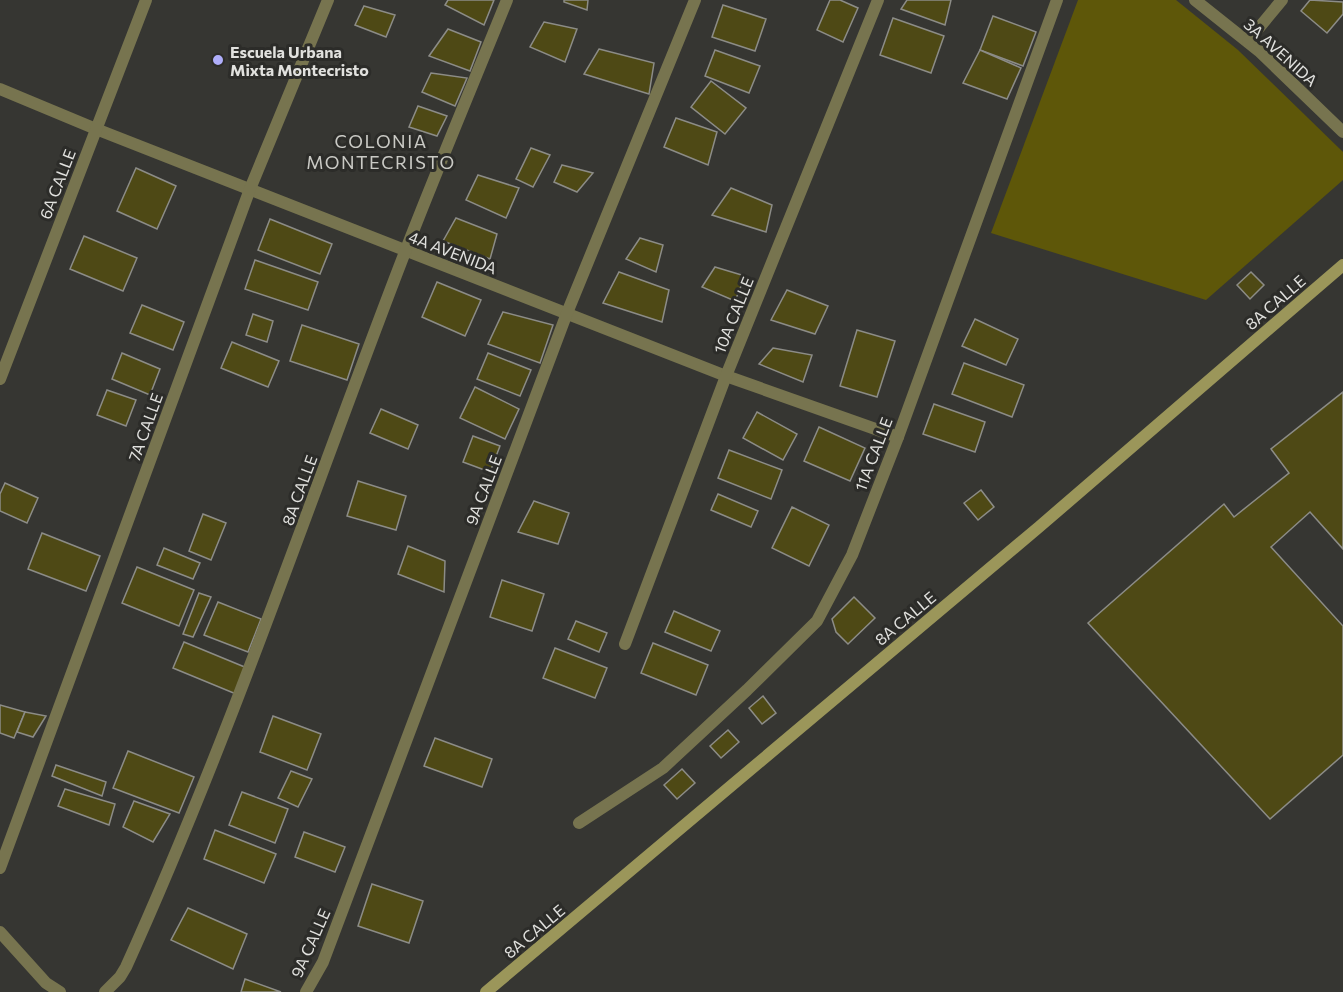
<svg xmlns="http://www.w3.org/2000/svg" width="1343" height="992" viewBox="0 0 1343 992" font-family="Commissioner,sans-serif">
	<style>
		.green { fill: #5e5709 }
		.building { fill: #4e4915; stroke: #8c8c87; stroke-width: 1.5 }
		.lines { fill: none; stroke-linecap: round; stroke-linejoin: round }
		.street { stroke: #77744f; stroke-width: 12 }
		.secondary { stroke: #9b965a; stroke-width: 12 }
		.poi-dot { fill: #afaefa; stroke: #2c2c29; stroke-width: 2 }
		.labels { text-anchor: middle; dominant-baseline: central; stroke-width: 6; stroke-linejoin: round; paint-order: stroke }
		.poi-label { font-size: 16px; font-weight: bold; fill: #e1e1de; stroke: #2c2c29; text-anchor: start }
		.street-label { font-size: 16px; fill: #e1e1de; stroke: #2c2c29 }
		.neighbourhood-label { font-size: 18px; letter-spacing: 1.5px; fill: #cacac5; stroke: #2c2c29 }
	</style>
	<rect width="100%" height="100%" fill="#363632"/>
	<!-- green -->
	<path class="green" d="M1078 0H1176L1238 50 1343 152V180L1206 300 991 233Z"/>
	<!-- building -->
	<g class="building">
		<path d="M448 0H494L484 25 445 5Z"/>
		<path d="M564 0H588L587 10 564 2Z"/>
		<path d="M830 0H840L858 8 843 42 817 30Z"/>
		<path d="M907 0H951L945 25 901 9Z"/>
		<path d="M1310 0 1343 2V14L1327 33 1301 11Z"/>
		<path d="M723 5 766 19 755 51 712 37Z"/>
		<path d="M364 6 395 15 386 37 355 25Z"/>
		<path d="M993 16 1036 32 1023 66 980 50Z"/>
		<path d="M893 18 944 36 931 73 880 55Z"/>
		<path d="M544 22 577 29 565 62 530 47Z"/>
		<path d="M448 29 481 42 470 71 429 56Z"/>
		<path d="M599 49 654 63 649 94 584 74Z"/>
		<path d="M715 50 760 66 749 93 705 76Z"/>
		<path d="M980 50 1021 68 1007 99 963 83Z"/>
		<path d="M431 73 467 78 455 106 422 92Z"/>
		<path d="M711 81 746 108 725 134 691 107Z"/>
		<path d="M418 106 447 116 437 136 409 127Z"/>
		<path d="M676 118 717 132 708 165 664 147Z"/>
		<path d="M531 148 550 155 533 187 516 179Z"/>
		<path d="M562 165 593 173 577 192 554 182Z"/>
		<path d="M136 168 176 186 157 229 117 211Z"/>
		<path d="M478 175 519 188 506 218 466 200Z"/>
		<path d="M731 188 772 205 766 232 712 215Z"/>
		<path d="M456 218 497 234 490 259 443 241Z"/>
		<path d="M270 219 332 244 320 274 258 250Z"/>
		<path d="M84 236 137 258 123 291 70 269Z"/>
		<path d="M640 238 663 245 656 272 626 259Z"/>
		<path d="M255 260 318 282 308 310 245 289Z"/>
		<path d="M715 267 745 276 735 301 702 287Z"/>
		<path d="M619 272 669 290 662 322 603 303Z"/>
		<path d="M1251 272 1264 285 1250 299 1237 285Z"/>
		<path d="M437 282 481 300 465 336 422 317Z"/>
		<path d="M787 290 828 306 815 334 771 320Z"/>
		<path d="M142 305 184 322 173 350 130 333Z"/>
		<path d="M503 312 553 325 540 363 488 344Z"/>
		<path d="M253 314 273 321 267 342 246 335Z"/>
		<path d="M975 319 1018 339 1006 365 962 346Z"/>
		<path d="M302 325 359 344 347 380 290 361Z"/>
		<path d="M857 330 895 341 877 397 840 386Z"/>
		<path d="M232 342 279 361 268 387 221 368Z"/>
		<path d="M773 348 812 355 803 382 759 364Z"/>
		<path d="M122 353 160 369 150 395 112 379Z"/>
		<path d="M488 353 531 370 520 396 477 379Z"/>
		<path d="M964 363 1024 385 1012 417 952 394Z"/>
		<path d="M475 387 519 409 505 439 460 418Z"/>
		<path d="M107 390 136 400 126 426 97 415Z"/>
		<path d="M1343 392V549L1310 512 1271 547 1343 626V755L1270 819 1088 623 1224 504 1234 517 1289 473 1271 449Z"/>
		<path d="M934 404 985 422 975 452 923 434Z"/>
		<path d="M381 409 418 425 408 449 370 433Z"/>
		<path d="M757 412 797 434 783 460 743 438Z"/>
		<path d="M819 427 865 448 850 481 804 461Z"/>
		<path d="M473 436 500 446 490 472 463 462Z"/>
		<path d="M729 450 782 470 771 499 718 478Z"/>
		<path d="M358 481 406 496 396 530 347 516Z"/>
		<path d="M5 483 38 498 27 523 0 511V494Z"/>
		<path d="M981 490 994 507 978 520 964 503Z"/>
		<path d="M718 494 758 511 751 527 711 510Z"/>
		<path d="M534 501 569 513 558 544 518 532Z"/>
		<path d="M792 507 829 525 809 566 772 548Z"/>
		<path d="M203 514 226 523 211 560 189 551Z"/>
		<path d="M42 533 100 556 86 591 28 569Z"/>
		<path d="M408 546 445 561 444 592 398 574Z"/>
		<path d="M164 548 200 563 193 579 157 565Z"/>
		<path d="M137 567 194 590 179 626 122 603Z"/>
		<path d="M502 580 544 594 532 631 490 617Z"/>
		<path d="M199 593 211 597 193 637 183 634Z"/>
		<path d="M854 597 875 618 848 644 836 632 832 619Z"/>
		<path d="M218 602 261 619 248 652 204 635Z"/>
		<path d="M674 611 720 631 711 651 665 632Z"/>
		<path d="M576 621 607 633 599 652 568 639Z"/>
		<path d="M184 642 247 668 236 694 173 668Z"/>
		<path d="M653 643 708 665 696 695 641 673Z"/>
		<path d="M555 648 607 668 595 698 543 678Z"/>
		<path d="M763 696 776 713 762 724 749 708Z"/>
		<path d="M0 705 25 712 14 738 0 733Z"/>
		<path d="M25 712 46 716 33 737 17 732Z"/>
		<path d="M273 716 321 734 307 770 260 752Z"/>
		<path d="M728 730 739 742 721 758 710 746Z"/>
		<path d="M435 738 492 759 482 787 424 766Z"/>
		<path d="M128 751 194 777 179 813 113 788Z"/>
		<path d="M56 765 106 782 102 796 52 776Z"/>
		<path d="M682 769 695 783 677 799 664 785Z"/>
		<path d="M291 771 312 779 298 807 278 798Z"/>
		<path d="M65 789 115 804 109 825 58 806Z"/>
		<path d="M242 792 288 809 275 843 229 825Z"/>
		<path d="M134 801 170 814 153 842 123 827Z"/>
		<path d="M215 830 276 854 264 883 204 859Z"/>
		<path d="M304 832 345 847 335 872 295 857Z"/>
		<path d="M372 884 423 901 409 943 358 926Z"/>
		<path d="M188 908 247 934 233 969 171 940Z"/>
		<path d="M245 979 281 992H241Z"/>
	</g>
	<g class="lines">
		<!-- street -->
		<g class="street">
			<path d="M1195 0 1259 51 1343 132"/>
			<path d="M1248 41 1282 0"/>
			<path d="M0 89 96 129 726 376 898 437"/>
			<path d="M0 379 146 0"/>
			<path d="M625 644 726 376 878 0"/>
			<path d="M579 823 663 768 747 690 817 621 852 555 898 437 1057 0"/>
			<path d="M0 868 250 189 328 0"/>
			<path d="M0 932 46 983 60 992"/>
			<path d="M105 992 120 977 126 967C232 733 313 490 405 252 438 167 473 84 507 0"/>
			<path d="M306 992 323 962 567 313 695 0"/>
		</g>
		<!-- secondary -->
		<path class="secondary" d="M486 992 1039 527 1343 265"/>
	</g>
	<!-- markers -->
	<circle class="poi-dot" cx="218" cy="60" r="6"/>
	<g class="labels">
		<!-- poi labels -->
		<g class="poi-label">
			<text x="230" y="51">Escuela Urbana<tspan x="230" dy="18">Mixta Montecristo</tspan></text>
		</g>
		<!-- street labels -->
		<g class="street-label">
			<text transform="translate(1281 52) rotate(42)">3A AVENIDA</text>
			<text transform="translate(57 184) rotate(-69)">6A CALLE</text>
			<text transform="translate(453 252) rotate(21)">4A AVENIDA</text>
			<text transform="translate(1275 302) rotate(-41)">8A CALLE</text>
			<text transform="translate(733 315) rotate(-68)">10A CALLE</text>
			<text transform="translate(145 427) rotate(-70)">7A CALLE</text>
			<text transform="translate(873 454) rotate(-69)">11A CALLE</text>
			<text transform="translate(299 490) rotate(-70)">8A CALLE</text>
			<text transform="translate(483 490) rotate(-69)">9A CALLE</text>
			<text transform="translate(905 618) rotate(-40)">8A CALLE</text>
			<text transform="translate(534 931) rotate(-40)">8A CALLE</text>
			<text transform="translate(310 943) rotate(-66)">9A CALLE</text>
		</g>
		<!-- neighbourhood labels -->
		<g class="neighbourhood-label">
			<text x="381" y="141">COLONIA<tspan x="381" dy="21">MONTECRISTO</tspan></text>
		</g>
	</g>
</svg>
